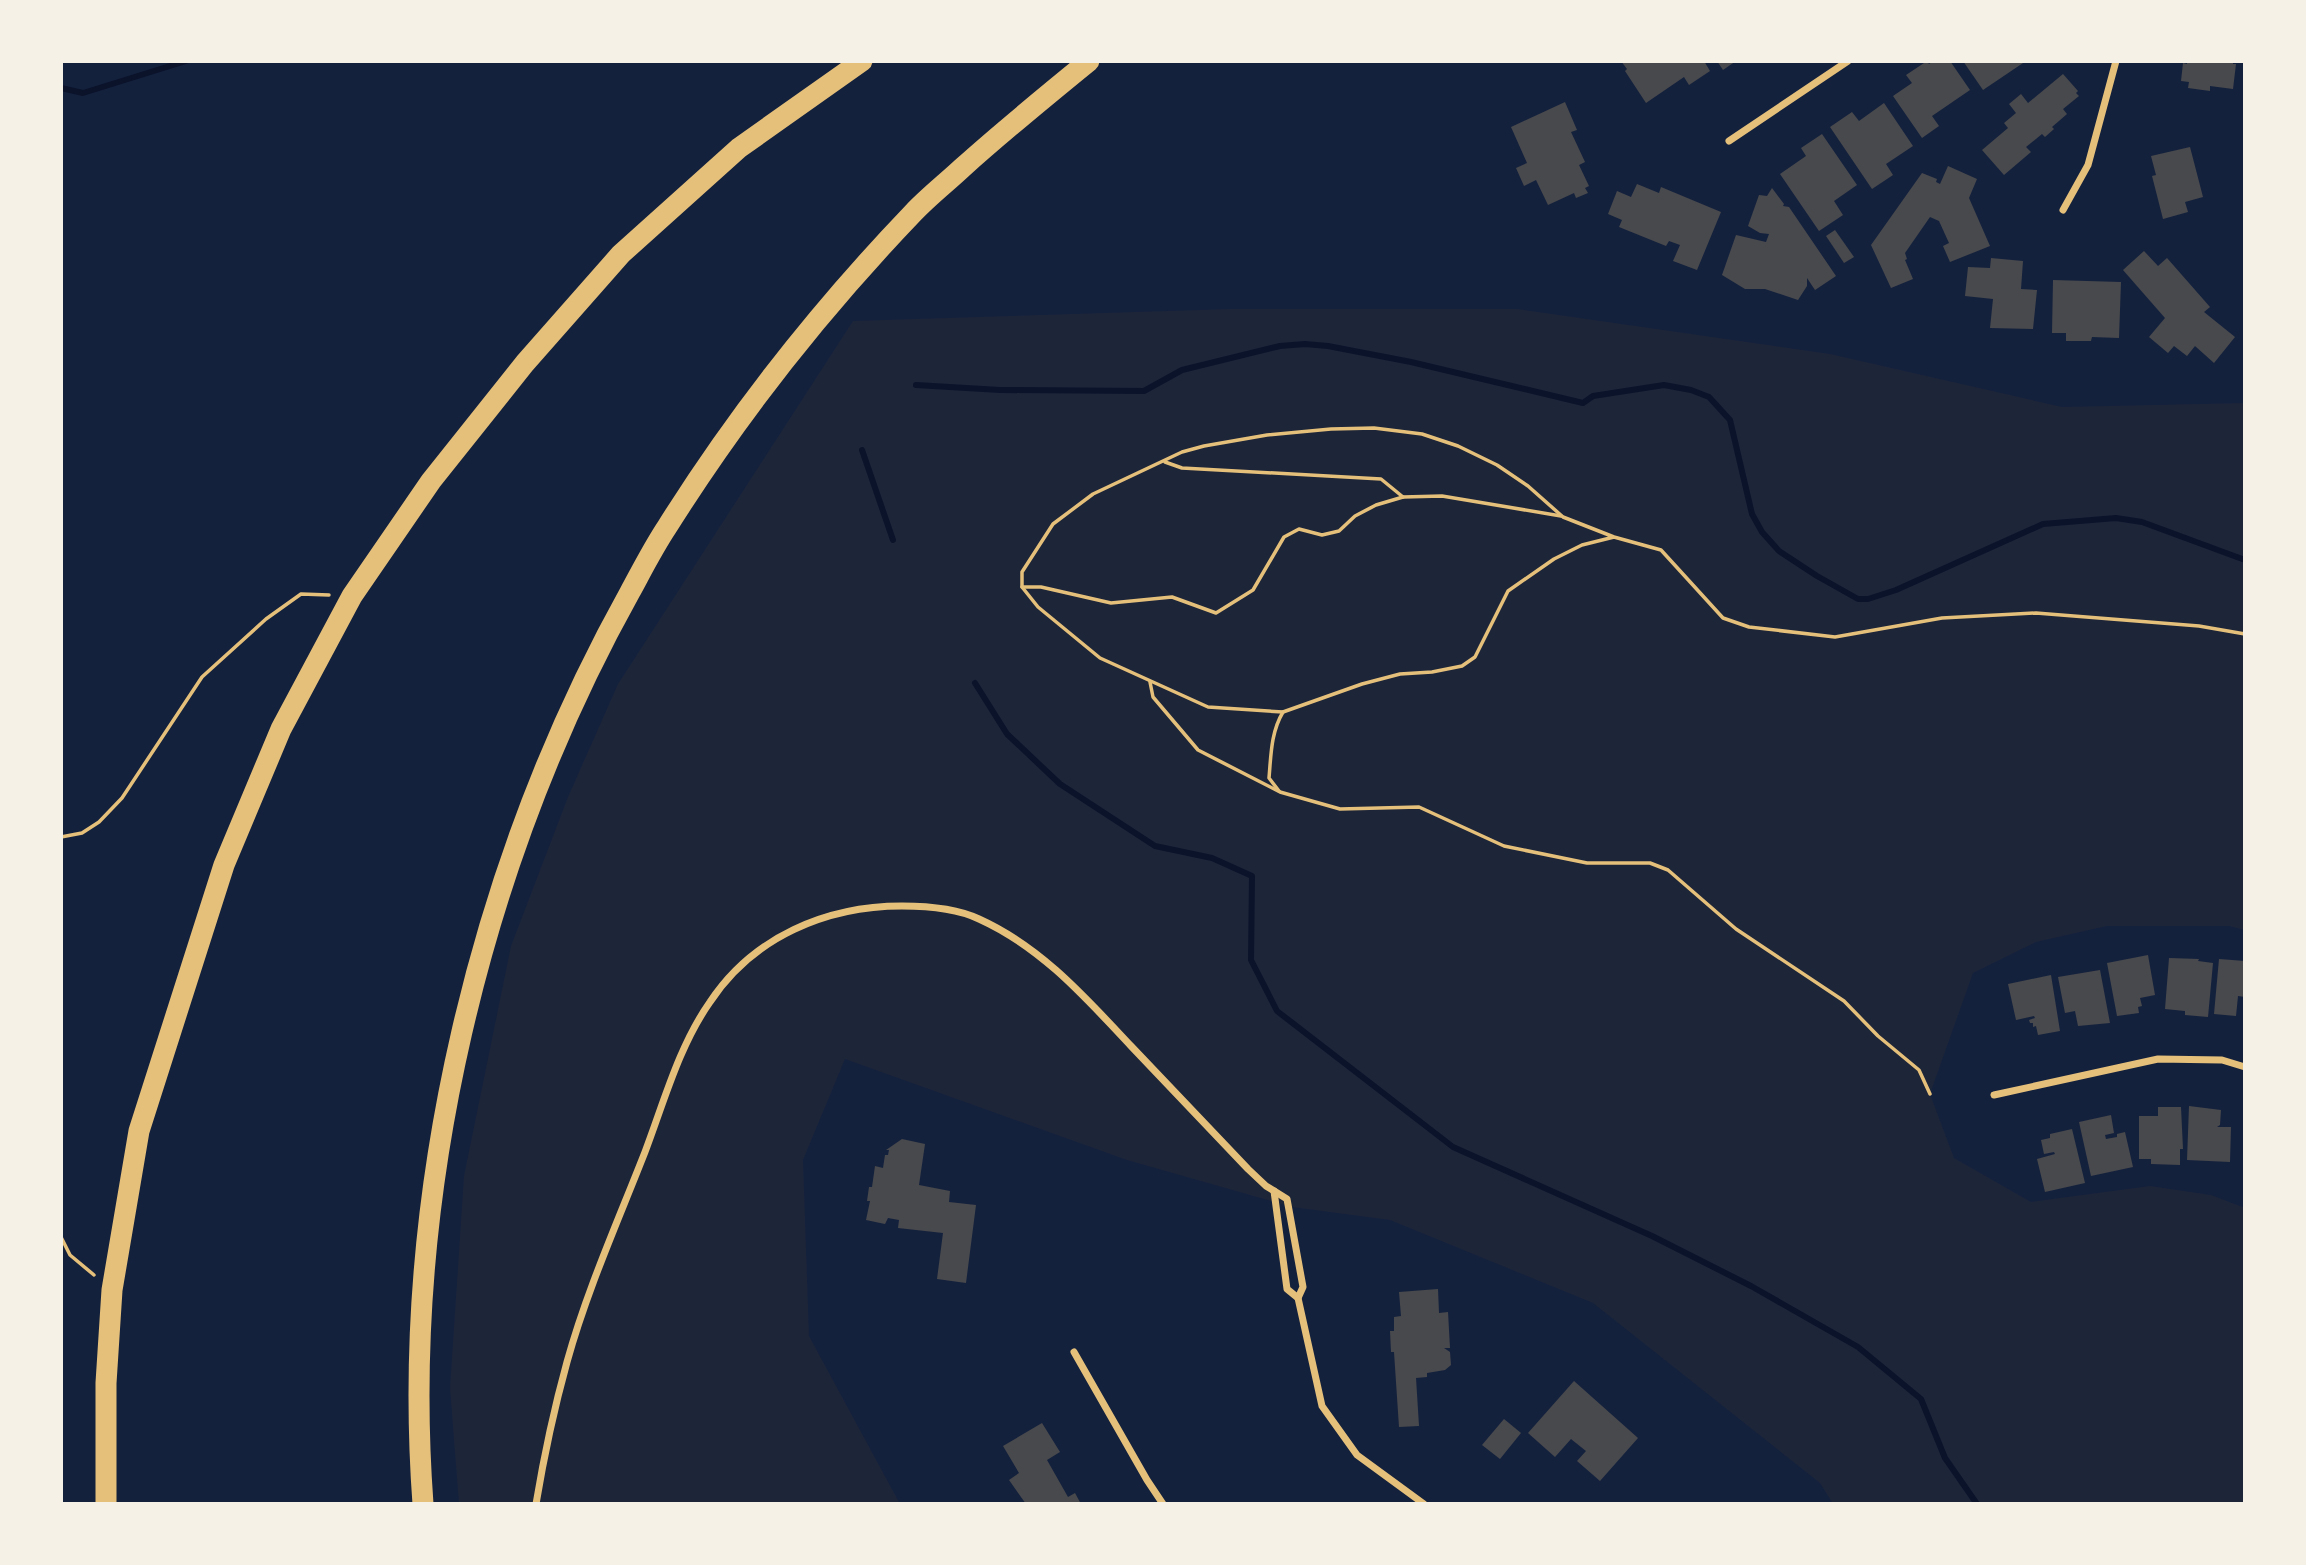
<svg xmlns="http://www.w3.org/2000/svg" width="2306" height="1565" viewBox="0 0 2306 1565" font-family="'Zilla Slab',serif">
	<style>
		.green { fill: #1d2539 }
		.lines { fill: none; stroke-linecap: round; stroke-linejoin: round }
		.stream { stroke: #0b132b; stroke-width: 6 }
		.building { fill: #48494c }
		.path { stroke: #e5c07b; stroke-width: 3.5 }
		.minor { stroke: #e5c07b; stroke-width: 7 }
		.motorway { stroke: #e5c07b; stroke-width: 21 }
	</style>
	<rect width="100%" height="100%" fill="#14213d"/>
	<!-- green -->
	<path class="green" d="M1231 309H1517L1830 354 2062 407 2245 403V930L2229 926H2107L2036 942 1973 973 1930 1094 1954 1158 2031 1202 2150 1186 2211 1195 2245 1208V1504H1833L1820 1483 1593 1303 1390 1220 1292 1207 1127 1160 845 1059 803 1160 809 1336 900 1504H459L450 1388 464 1176 511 946 568 797 618 684 853 321Z"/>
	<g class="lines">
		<!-- stream -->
		<g class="stream">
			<path d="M61 88 83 93 186 61"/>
			<path d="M916 385 1000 390 1144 391 1182 370 1280 346 1305 344 1328 346 1411 362 1583 403 1593 396 1664 385 1691 390 1709 397 1730 420 1752 514 1762 532 1779 551 1817 576 1858 599H1868L1896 590 2043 524 2116 518 2142 522 2245 560"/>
			<path d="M862 450 893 540"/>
			<path d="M975 683 1007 734 1060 784 1155 846 1212 858 1252 876 1251 960 1277 1011 1453 1147 1652 1236 1751 1286 1858 1347 1921 1399 1945 1458 1977 1504"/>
		</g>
	</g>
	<!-- building -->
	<g class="building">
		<path d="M1621 61H1704L1710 71 1689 85 1684 77 1646 103 1625 71 1627 69Z"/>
		<path d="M1717 61H1736L1723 70Z"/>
		<path d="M1927 61 1929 64 1933 61H1950L1970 90 1932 116 1939 126 1922 138 1893 96 1912 83 1906 75Z"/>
		<path d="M1963 61H2026L1983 90Z"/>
		<path d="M2187 61H2233V64H2236L2233 89 2210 86V91L2188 88 2189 82 2181 81 2183 63 2187 64Z"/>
		<path d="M2063 74 2078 91 2076 93 2079 96 2063 109 2067 114 2052 127 2054 129 2045 137 2042 134 2026 147 2031 152 2004 175 1982 150 2008 128 2004 123 2016 113 2009 104 2021 94 2028 103Z"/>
		<path d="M1565 102 1577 130 1571 132 1585 162 1579 165 1589 186 1585 188 1588 193 1576 198 1574 193 1548 205 1536 180 1524 186 1516 168 1527 163 1511 127Z"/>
		<path d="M1884 103 1913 146 1886 164 1893 175 1872 189 1830 127 1852 112 1859 121Z"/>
		<path d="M1822 134 1857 185 1834 201 1843 215 1819 231 1780 174 1806 156 1801 148Z"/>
		<path d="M2190 147 2203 197 2185 202 2188 212 2163 219 2152 176 2156 175 2151 156Z"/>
		<path d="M1948 166 1977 179 1969 198 1990 246 1950 262 1943 246 1949 243 1939 221 1930 217 1905 253 1907 259 1905 260 1913 279 1891 288 1871 245 1922 173 1937 179 1936 182 1940 184Z"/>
		<path d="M1637 184 1659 193 1661 187 1721 212 1697 270 1673 261 1680 245 1669 241 1666 246 1619 227 1622 220 1608 214 1617 191 1631 197Z"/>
		<path d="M1772 188 1784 204 1783 206 1789 207 1836 276 1815 290 1807 278V286L1798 300 1765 289H1745L1722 275 1736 235 1766 242 1769 234 1760 233 1748 226 1759 195 1767 196Z"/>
		<path d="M1835 230 1854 257 1844 263 1826 236Z"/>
		<path d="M2144 251 2158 266 2167 258 2210 307 2204 312 2235 337 2214 363 2195 346 2187 356 2174 346 2168 353 2149 337 2165 318 2123 270Z"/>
		<path d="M1991 258 2023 261 2021 289 2037 290 2033 329 1990 328 1993 299 1965 296 1968 267 1990 268Z"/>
		<path d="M2053 280 2121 282 2119 338 2092 337 2091 341H2066V333H2052Z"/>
		<path d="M2148 955 2155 995 2140 998 2142 1006 2138 1007 2139 1013 2117 1016 2107 963Z"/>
		<path d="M2169 958 2199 959 2198 961 2213 963 2208 1017 2185 1015V1011L2165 1009Z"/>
		<path d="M2219 959 2245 961V997L2238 996 2236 1016 2214 1014Z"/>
		<path d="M2100 970 2110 1023 2078 1026 2075 1011 2065 1013 2058 977Z"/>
		<path d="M2051 975 2060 1031 2038 1035 2036 1026 2033 1027V1023H2030L2029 1020 2035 1018 2034 1016 2016 1020 2008 984Z"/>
		<path d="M2189 1106 2221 1110 2220 1125 2217 1127H2231L2230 1162 2187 1160Z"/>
		<path d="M2158 1107H2181L2183 1149H2180V1165L2151 1164V1159H2139V1116H2158Z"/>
		<path d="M2111 1115 2114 1133 2105 1135 2106 1139 2117 1137V1134L2125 1132 2133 1167 2091 1176 2079 1122Z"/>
		<path d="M2072 1129 2085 1183 2045 1192 2037 1159 2055 1154 2054 1152 2044 1154 2041 1140 2050 1138V1134Z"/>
		<path d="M902 1139 925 1144 919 1185 950 1191 949 1202 976 1205 966 1283 937 1279 943 1233 898 1228 899 1220 888 1218 885 1224 866 1220 870 1201H867L869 1187H872L875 1166 883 1168 885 1155H888L889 1150H886Z"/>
		<path d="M1438 1289 1439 1313 1448 1312 1450 1348H1444L1450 1352 1451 1365 1445 1370 1427 1373V1377L1416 1378 1419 1426 1399 1427 1394 1352H1391L1390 1331H1394V1317L1401 1316 1399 1292Z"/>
		<path d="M1574 1381 1638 1438 1600 1481 1577 1461 1586 1451 1571 1439 1555 1457 1528 1433Z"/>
		<path d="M1504 1419 1521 1433 1500 1459 1482 1445Z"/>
		<path d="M1042 1423 1060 1452 1047 1460 1068 1497 1075 1493 1081 1504H1026L1009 1480 1019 1473 1003 1446Z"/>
	</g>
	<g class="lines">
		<!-- path -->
		<g class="path">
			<path d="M1165 462 1182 468 1381 479 1403 497 1442 496 1561 516"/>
			<path d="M1614 537 1582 545 1554 559 1508 591 1475 657 1462 666 1432 672 1400 674 1362 684 1283 712 1208 707 1100 658 1038 607 1022 587V572L1053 524 1093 494 1182 452 1204 446 1267 435 1331 429 1374 428 1422 434 1458 446 1497 465 1528 486 1563 517 1614 537 1661 550 1723 618 1749 627 1835 637 1942 618 2036 613 2199 626 2245 634"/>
			<path d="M1022 587H1041L1111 603 1172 597 1216 613 1253 590 1284 537 1299 529 1322 535 1339 531 1355 516 1376 505 1403 497"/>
			<path d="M1150 682 1153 697 1198 750 1280 792 1340 809 1419 807 1504 846 1587 863H1650L1668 870 1736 929 1844 1001 1878 1036 1919 1070 1930 1094"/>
			<path d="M1279 791 1269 778C1271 755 1271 732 1283 712"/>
			<path d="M61 837 82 833 99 822 122 798 202 677 266 619 301 594 329 595"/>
			<path d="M61 1237 70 1255 94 1275"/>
		</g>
		<!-- minor -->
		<g class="minor">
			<path d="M1729 141 1848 61"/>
			<path d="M2063 210 2088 165 2116 61"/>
			<path d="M1994 1095 2158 1059 2222 1060 2245 1067"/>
			<path d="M1274 1191 1287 1289 1298 1298 1322 1406 1357 1455 1424 1504"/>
			<path d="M1074 1352 1147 1480 1163 1504"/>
			<path d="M536 1504C544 1456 554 1409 567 1362 587 1290 618 1221 645 1152 664 1102 679 1046 710 1002 753 937 826 906 902 906 927 906 956 908 979 919 1041 947 1085 997 1131 1046 1170 1087 1209 1128 1248 1169L1266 1186 1287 1199 1303 1287 1298 1298"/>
		</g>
		<!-- motorway -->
		<g class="motorway">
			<path d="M106 1504V1383L112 1290 139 1131 224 865 281 729 352 596 431 481 525 363 621 254 739 148 862 61"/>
			<path d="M423 1504C400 1195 480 861 630 592 642 570 653 548 667 527 738 414 821 309 913 213 928 197 946 183 962 168 1003 131 1046 96 1089 61"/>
		</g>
	</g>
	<!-- border -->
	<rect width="2306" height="1565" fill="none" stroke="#f6f1e7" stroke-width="126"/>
</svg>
